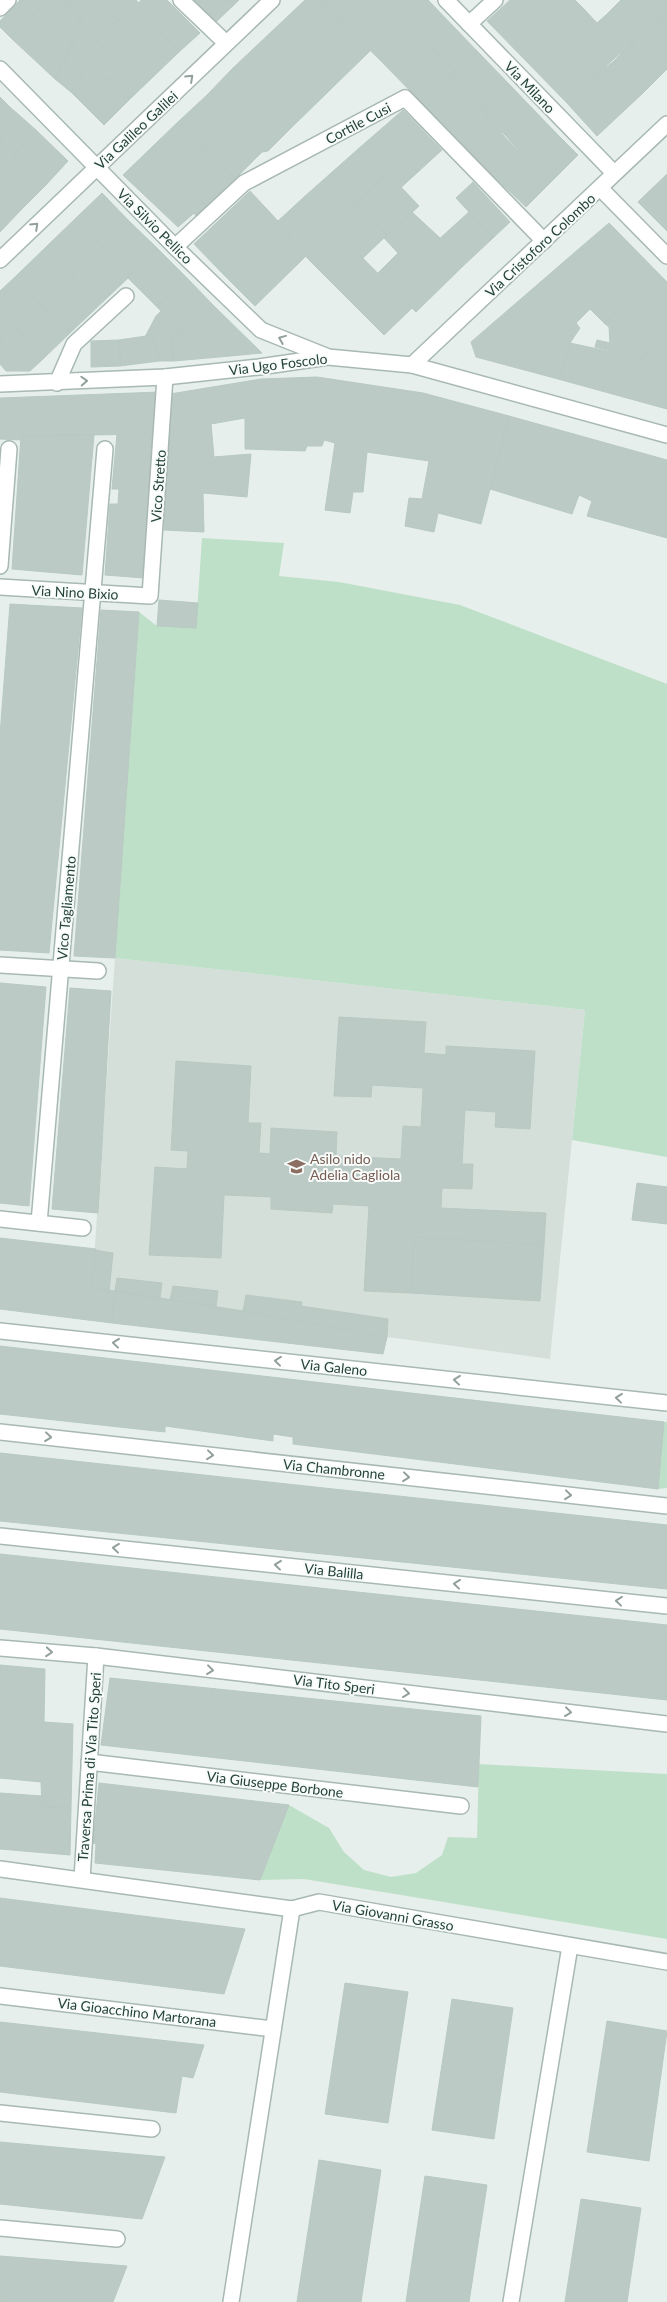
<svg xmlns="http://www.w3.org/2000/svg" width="667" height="2302" viewBox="0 0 667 2302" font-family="Lato,sans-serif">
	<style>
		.built { fill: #d4dfda }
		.green { fill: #bfe0c8 }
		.building { fill: #bbcac4; stroke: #b8c9c2 }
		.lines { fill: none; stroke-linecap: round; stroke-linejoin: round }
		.minor-casing { stroke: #a8b8b2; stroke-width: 18 }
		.minor { stroke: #fff; stroke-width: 15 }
		.oneway { stroke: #92a09c }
		.labels { text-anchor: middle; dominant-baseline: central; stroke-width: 4; stroke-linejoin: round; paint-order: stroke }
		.street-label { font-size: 14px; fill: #24423a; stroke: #f7fbf9 }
		.education-label { font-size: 14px; fill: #785e54; stroke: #f7fbf9; text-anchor: start }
	</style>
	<rect width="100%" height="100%" fill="#e6efeb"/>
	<!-- built -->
	<path class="built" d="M115 958 585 1010 550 1359 387 1337 92 1288Z"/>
	<!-- green -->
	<g class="green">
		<path d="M202 538 284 543 279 576 339 582 460 605 667 684V1157L572 1140 585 1010 115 958 139 612 157 626 196 627Z"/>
		<path d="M664 1422H667V1488L658 1489Z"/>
		<path d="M479 1764 667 1774V1939L304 1879 260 1880 289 1805 329 1828 344 1852 364 1870 391 1877 416 1873 442 1855 448 1837 477 1838Z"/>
	</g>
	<!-- building -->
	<g class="building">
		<path d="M20 0H30L39 9 11 38 0 27V21Z"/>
		<path d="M30 0H64L82 19 71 34 43 5 39 9Z"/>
		<path d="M64 0H100L119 19 97 40 79 23 82 19Z"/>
		<path d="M100 0H136L139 3 141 0H167L200 33 180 51 154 27 140 41Z"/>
		<path d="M193 0H239L216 22Z"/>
		<path d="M305 0H320L370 51 292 127 233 68Z"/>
		<path d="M320 0H364L341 22Z"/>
		<path d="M364 0H386L402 16 377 41 388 52 380 60 341 22Z"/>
		<path d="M386 0H419L402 16Z"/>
		<path d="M419 0H428L478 52 456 73 402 16Z"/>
		<path d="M510 0H575L583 8 528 63 487 21Z"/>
		<path d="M621 0H642L659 19 632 43 606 15Z"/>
		<path d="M642 0H667V11L659 19Z"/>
		<path d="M43 5 75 38 55 79 11 38Z"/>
		<path d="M583 8 597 23 606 15 632 43 597 74 569 45 565 49 553 38Z"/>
		<path d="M667 11V27L659 19Z"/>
		<path d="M402 16 456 73 424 105 380 60 388 52 377 41Z"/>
		<path d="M119 19 140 41 154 27 180 51 130 99 107 77 102 82 88 66 105 49 97 40Z"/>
		<path d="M659 19 667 27V69L662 74 632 43Z"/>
		<path d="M79 23 105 49 88 66 71 92 55 79 75 38 71 34Z"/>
		<path d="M553 38 565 49 569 45 597 74 567 103 528 63Z"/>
		<path d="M632 43 662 74 643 93 613 62Z"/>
		<path d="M478 52 508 83 482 108 452 77Z"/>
		<path d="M613 62 643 93 597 136 567 103 597 74Z"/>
		<path d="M88 66 102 82 107 77 130 99 104 125 71 92Z"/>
		<path d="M233 68 292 127 268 151 262 152 207 95Z"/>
		<path d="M452 77 482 108 496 128 471 153 424 105Z"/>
		<path d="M508 83 531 107 505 135 496 128 482 108Z"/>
		<path d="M207 95 262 152 235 179 179 121Z"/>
		<path d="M0 97 11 108 0 119Z"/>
		<path d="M531 107 557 134 529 162 505 135Z"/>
		<path d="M11 108 36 130 14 154 0 139V119Z"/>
		<path d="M403 110 442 150 396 192 357 150Z"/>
		<path d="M179 121 235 179 206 206 151 148Z"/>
		<path d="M496 128 529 162 504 186 471 153Z"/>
		<path d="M36 130 68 161 45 186 14 154Z"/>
		<path d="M557 134 578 155 555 178 534 157Z"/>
		<path d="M0 139 45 186 20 211 0 191Z"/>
		<path d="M151 148 206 206 196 216 194 213 178 227 123 175Z"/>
		<path d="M357 150 383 178 332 226 304 197Z"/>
		<path d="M534 157 555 178 526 207 504 186Z"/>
		<path d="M667 174V231L638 202Z"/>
		<path d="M383 178 396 192 401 187 419 206 387 235 356 203Z"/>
		<path d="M473 182 510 222 493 238 456 198Z"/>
		<path d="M0 191 20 211 0 232Z"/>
		<path d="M250 191 278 221 223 274 194 244Z"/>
		<path d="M102 193 129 221 103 247 75 219Z"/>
		<path d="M304 197 344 239 316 267 287 237 290 234 278 221Z"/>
		<path d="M356 203 387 235 362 259 332 226Z"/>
		<path d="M412 212 440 238 437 241 462 267 416 312 378 273 398 253 384 238Z"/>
		<path d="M469 212 493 238 462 267 437 241Z"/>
		<path d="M75 219 103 247 74 274 47 246Z"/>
		<path d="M129 221 157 248 130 274 103 247Z"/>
		<path d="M278 221 290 234 287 237 306 256 255 306 223 274Z"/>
		<path d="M609 223 667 282V360L649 351 644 359 595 347 597 340 610 343 609 327 604 323 631 299 581 247Z"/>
		<path d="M344 239 412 308 384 335 316 267Z"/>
		<path d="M47 246 74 274 42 306 15 277Z"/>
		<path d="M103 247 130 274 128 278 71 332 42 306Z"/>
		<path d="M581 247 631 299 604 323 590 309 576 323 580 328 570 343 558 379 476 357 471 342Z"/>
		<path d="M157 248 186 277 157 307 128 278 130 274Z"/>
		<path d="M15 277 42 306 16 330 0 313V291Z"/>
		<path d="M186 277 214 306 182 333 157 307Z"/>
		<path d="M42 306 71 332 44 358 16 330Z"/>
		<path d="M214 306 262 353 230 356 196 322Z"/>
		<path d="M162 310 182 333H171L174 361H159L153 335 145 337 156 316Z"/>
		<path d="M0 313 14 327 0 340Z"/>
		<path d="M196 322 230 356 174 361 171 333H182Z"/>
		<path d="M14 327 44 358 30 371H6L0 364V340Z"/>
		<path d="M153 335 159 361 120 366 119 340Z"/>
		<path d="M119 340 120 366 91 367V341Z"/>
		<path d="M570 343 644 359 649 351 667 360V409L558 379Z"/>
		<path d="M317 377 423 393 509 416 481 524 438 513 434 532 405 526 409 498 422 499 429 461 367 452 363 492H353L350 513 325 510 335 443 324 440 322 446H307L305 451 245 449V418L211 424 214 457 251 454 247 497 203 493 204 532 164 530 170 394 261 379Z"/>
		<path d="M160 392 156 434 21 436 22 440 0 439V398Z"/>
		<path d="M509 416 667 460V538L587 516 592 501 579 495 572 514 490 489Z"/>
		<path d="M117 434H156L144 578 105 575 110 504H118L119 489H112Z"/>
		<path d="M94 435 82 575 12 569 21 436Z"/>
		<path d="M159 600 198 603 196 628 157 626Z"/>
		<path d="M10 604 82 608 49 953 0 950V735Z"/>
		<path d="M101 610 139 612 115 958 74 956Z"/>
		<path d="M0 983 46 987 29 1206 0 1203Z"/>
		<path d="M70 988 111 991 98 1213 52 1209Z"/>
		<path d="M339 1017 426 1022 424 1053 446 1055V1046L535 1051 530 1129 495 1127 496 1112 465 1110 462 1164H473L472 1189 442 1188 441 1208 546 1213 544 1245 414 1237 411 1293 364 1291 369 1206 333 1204 332 1213 271 1209V1197L224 1195 221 1258 149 1255 155 1167 187 1169 188 1151 171 1150 176 1061 251 1066 248 1123H261L259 1153 270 1154 271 1128 337 1132 336 1156 401 1159 403 1126 421 1127 423 1088 372 1085 371 1097 334 1096Z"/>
		<path d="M637 1183 667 1187V1224L632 1220Z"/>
		<path d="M414 1237 544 1245 540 1301 411 1293Z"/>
		<path d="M0 1238 96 1249 92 1288 115 1291 112 1323 0 1309Z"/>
		<path d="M95 1250 113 1253 109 1291 92 1288Z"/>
		<path d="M117 1278 162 1283 160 1298 115 1291Z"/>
		<path d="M173 1286 218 1291 216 1307 170 1300Z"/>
		<path d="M115 1291 243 1311 387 1337 383 1354 112 1323Z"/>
		<path d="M246 1295 302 1302 301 1306 388 1319 387 1337 243 1311Z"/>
		<path d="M0 1346 664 1422 658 1489 293 1444V1437L273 1434V1441L165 1426V1432L0 1414Z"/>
		<path d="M0 1453 667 1525V1589L0 1521Z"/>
		<path d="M0 1554 667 1625V1700L0 1629Z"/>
		<path d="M0 1665 45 1669 44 1722 73 1724 71 1808 42 1807 41 1782 0 1778Z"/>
		<path d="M110 1678 481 1716 478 1787 101 1745Z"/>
		<path d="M99 1783 289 1805 260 1880 95 1863 96 1844 93 1843Z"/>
		<path d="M0 1793 42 1796V1807L71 1808 70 1855 0 1849Z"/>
		<path d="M0 1898 245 1929 224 1994 0 1966Z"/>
		<path d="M345 1983 408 1992 388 2123 325 2114Z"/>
		<path d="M452 1999 513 2008 494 2139 432 2130Z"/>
		<path d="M607 2021 667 2031 649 2161 587 2152Z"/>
		<path d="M0 2022 204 2045 193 2078 182 2076 176 2113 0 2092Z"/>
		<path d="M0 2142 165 2157 142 2219 0 2204Z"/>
		<path d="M319 2160 381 2170 361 2302H297Z"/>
		<path d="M425 2176 487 2185 469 2302H406Z"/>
		<path d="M581 2199 641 2208 627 2302H565Z"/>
		<path d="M0 2256 127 2266 113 2302H0Z"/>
	</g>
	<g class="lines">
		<defs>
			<g id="minor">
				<path d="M181 0 226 43"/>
				<path d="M446 0 614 173"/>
				<path d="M0 8 8 0"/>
				<path d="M469 24 495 0"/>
				<path d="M0 69 175 247 261 330 326 356"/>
				<path d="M600 188 667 256"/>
				<path d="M175 247 244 183 405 98 544 241"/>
				<path d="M0 260 272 0"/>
				<path d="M412 365 667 124"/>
				<path d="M57 383 74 344 126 296"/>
				<path d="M0 384 165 377 259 367 328 357 412 365 667 435"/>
				<path d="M0 566 9 449"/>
				<path d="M0 587 150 596 165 377"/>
				<path d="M0 965 98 971"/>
				<path d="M0 1219 83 1228"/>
				<path d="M39 1223 105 449"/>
				<path d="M0 1331 667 1403"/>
				<path d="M0 1432 667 1506"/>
				<path d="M0 1536 667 1606"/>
				<path d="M0 1648 96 1656 667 1724"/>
				<path d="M89 1762 461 1806"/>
				<path d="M0 1869 292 1909 319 1902 667 1962"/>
				<path d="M82 1879 96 1656"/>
				<path d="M0 1996 273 2029"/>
				<path d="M0 2113 152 2129"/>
				<path d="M0 2228 117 2239"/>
				<path d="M231 2302 292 1909"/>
				<path d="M511 2302 570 1946"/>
			</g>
		</defs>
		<!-- minor casing -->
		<use href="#minor" class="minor-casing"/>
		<!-- minor -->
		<use href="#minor" class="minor"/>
	</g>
	<!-- one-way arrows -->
	<defs><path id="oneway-chevron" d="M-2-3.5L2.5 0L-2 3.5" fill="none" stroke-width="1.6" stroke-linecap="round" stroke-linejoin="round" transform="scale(1.25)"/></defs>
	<g class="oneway">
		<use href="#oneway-chevron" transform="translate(190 78) rotate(-43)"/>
		<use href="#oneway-chevron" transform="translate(35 226) rotate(-44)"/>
		<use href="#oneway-chevron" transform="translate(282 339) rotate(-158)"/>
		<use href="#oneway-chevron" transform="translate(84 381) rotate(-3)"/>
		<use href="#oneway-chevron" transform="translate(116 1343) rotate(-174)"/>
		<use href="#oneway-chevron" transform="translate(278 1361) rotate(-174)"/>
		<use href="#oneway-chevron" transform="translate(457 1380) rotate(-174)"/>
		<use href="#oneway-chevron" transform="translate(619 1398) rotate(-174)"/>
		<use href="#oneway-chevron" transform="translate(48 1437) rotate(6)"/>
		<use href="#oneway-chevron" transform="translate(210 1455) rotate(6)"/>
		<use href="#oneway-chevron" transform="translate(406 1477) rotate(6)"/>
		<use href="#oneway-chevron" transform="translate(568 1495) rotate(6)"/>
		<use href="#oneway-chevron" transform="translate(116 1548) rotate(-174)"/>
		<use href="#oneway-chevron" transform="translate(278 1565) rotate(-174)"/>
		<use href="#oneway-chevron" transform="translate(457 1584) rotate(-174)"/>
		<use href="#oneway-chevron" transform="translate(619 1601) rotate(-174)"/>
		<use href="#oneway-chevron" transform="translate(49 1652) rotate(5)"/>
		<use href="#oneway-chevron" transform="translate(210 1670) rotate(7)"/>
		<use href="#oneway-chevron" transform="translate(406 1693) rotate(7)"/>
		<use href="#oneway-chevron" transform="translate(568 1712) rotate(7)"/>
	</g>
	<!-- icons -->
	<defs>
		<symbol id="school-bare" viewBox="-9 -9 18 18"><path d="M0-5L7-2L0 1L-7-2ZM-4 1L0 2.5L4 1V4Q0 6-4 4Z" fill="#8d6e63" stroke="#f7fbf9" stroke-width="2.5" paint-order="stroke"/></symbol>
	</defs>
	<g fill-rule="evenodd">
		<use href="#school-bare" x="284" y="1154" width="25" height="25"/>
	</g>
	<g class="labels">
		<!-- street labels -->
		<g class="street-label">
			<text transform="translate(530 87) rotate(46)">Via Milano</text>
			<text transform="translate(358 123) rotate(-28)">Cortile Cusi</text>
			<text transform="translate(136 130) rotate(-43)">Via Galileo Galilei</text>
			<text transform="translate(155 226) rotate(45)">Via Silvio Pellico</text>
			<text transform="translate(540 245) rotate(-43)">Via Cristoforo Colombo</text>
			<text transform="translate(278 364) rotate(-7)">Via Ugo Foscolo</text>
			<text transform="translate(158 486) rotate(-86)">Vico Stretto</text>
			<text transform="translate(75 592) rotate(3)">Via Nino Bixio</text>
			<text transform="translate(66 908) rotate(-85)">Vico Tagliamento</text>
			<text transform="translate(334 1367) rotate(6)">Via Galeno</text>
			<text transform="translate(334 1469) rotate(6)">Via Chambronne</text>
			<text transform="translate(334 1571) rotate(6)">Via Balilla</text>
			<text transform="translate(334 1684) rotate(7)">Via Tito Speri</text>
			<text transform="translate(89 1767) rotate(-86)">Traversa Prima di Via Tito Speri</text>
			<text transform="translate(275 1784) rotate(7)">Via Giuseppe Borbone</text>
			<text transform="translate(393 1915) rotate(10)">Via Giovanni Grasso</text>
			<text transform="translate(137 2012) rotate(7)">Via Gioacchino Martorana</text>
		</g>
		<!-- education labels -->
		<g class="education-label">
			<text x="310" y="1158">Asilo nido<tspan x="310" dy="16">Adelia Cagliola</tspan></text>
		</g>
	</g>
</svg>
